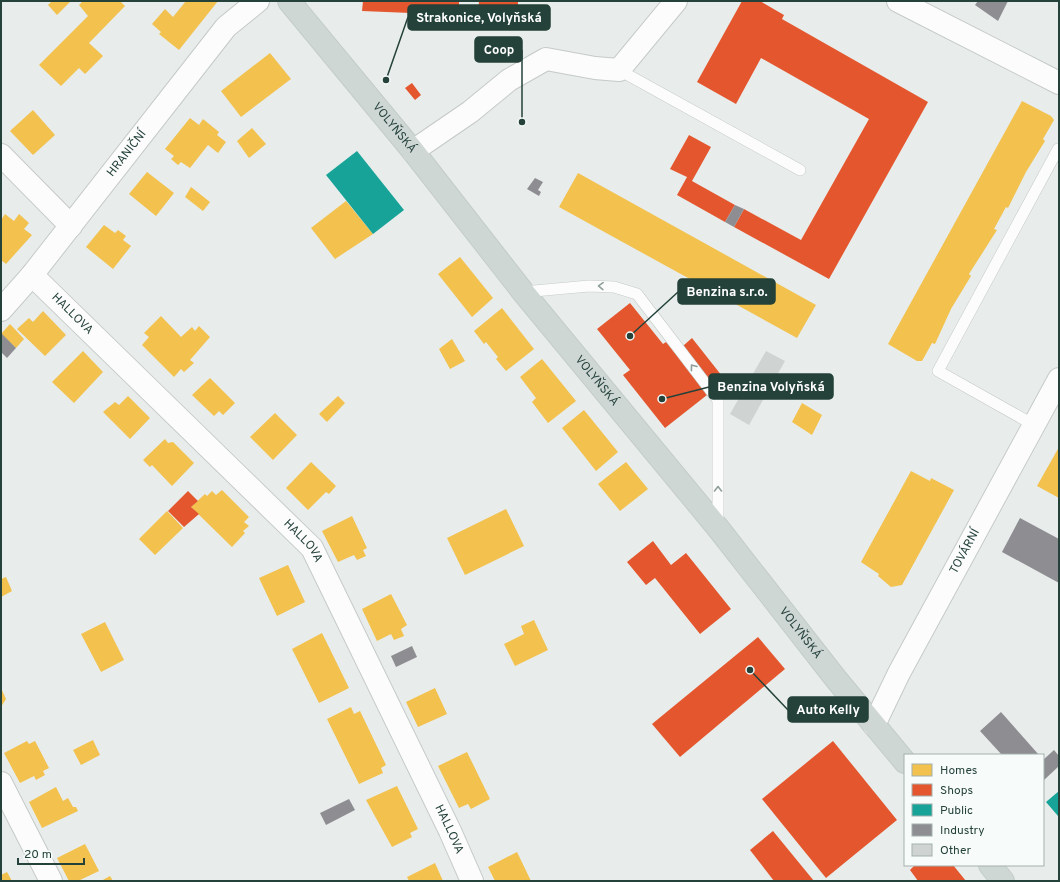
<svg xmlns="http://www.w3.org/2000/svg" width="1060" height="882" viewBox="0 0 1060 882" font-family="Overpass,sans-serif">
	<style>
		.homes { fill: #f2c14e }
		.shops { fill: #e4572e }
		.public { fill: #17a398 }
		.industry { fill: #8d8d92 }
		.building { fill: #cfd4d2 }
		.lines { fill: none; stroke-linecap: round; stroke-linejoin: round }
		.lane-casing { stroke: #c5cac8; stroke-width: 12 }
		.street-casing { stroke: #c5cac8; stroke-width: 24 }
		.primary-casing { stroke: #c3ccc9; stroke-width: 24 }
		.lane { stroke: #fcfcfc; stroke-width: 11 }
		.street { stroke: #fcfcfc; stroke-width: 22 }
		.primary { stroke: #cfd7d5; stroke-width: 22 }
		.oneway { stroke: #909f9b }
		.labels { text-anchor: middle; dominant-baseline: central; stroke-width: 4; stroke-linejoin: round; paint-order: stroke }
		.street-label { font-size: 12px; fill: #24423a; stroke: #f7fbf9 }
		.leader { fill: none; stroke: #24423a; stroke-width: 1.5 }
		.callout-dot { fill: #24423a; stroke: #f7fbf9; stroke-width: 1.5 }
		.callout { fill: #24423a; stroke: #24423a; stroke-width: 1.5 }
		.callout-label { font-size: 13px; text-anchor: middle; font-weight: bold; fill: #fff }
	</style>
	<rect width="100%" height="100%" fill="#e8edeb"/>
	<!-- homes -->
	<g class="homes">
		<path d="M52 1H71L57 15 48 5Z"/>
		<path d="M83 1H120L125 6 89 43 103 56 85 74 79 68 61 86 39 65 88 16 79 5Z"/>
		<path d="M186 1H218L179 50 159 34 161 32 152 24 165 9 173 17Z"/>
		<path d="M270 53 291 79 241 117 221 91Z"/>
		<path d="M1022 101 1051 116 1054 120 1043 139 1045 141 1026 172 1008 208 1006 207 994 229 997 230 969 274 971 276 951 309 935 344 932 343 922 361H917L888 344Z"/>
		<path d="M33 110 55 135 33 155 10 131Z"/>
		<path d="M190 118 199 125 203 119 219 132 217 135 226 142 218 153 208 145 190 168 181 162 178 165 171 159 174 156 165 149Z"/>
		<path d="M252 128 266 144 249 158 237 141Z"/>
		<path d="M147 172 174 193 156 216 129 194Z"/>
		<path d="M578 173 816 305 797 338 559 207Z"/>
		<path d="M191 187 210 202 203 211 185 197Z"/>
		<path d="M346 201 373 234 335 259 311 228Z"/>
		<path d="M5 214 14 221 19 214 29 223 24 229 32 235 6 264 1 260V220Z"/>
		<path d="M104 225 115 233 118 230 126 236 123 240 131 246 113 269 86 247Z"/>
		<path d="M460 257 493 298 472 317 438 274Z"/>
		<path d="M502 308 534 349 506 371 496 359 498 357 486 342 484 344 474 331Z"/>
		<path d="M43 311 66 335 45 356 17 329 29 318 33 322Z"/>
		<path d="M161 316 181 337 192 327 195 331 199 326 210 337 190 360 194 363 184 372 181 369 174 377 142 345 149 337 144 333Z"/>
		<path d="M10 324 24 339 16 348 1 334Z"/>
		<path d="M452 339 465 361 450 369 439 349Z"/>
		<path d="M83 351 103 372 74 403 52 382Z"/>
		<path d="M542 359 576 401 548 423 532 402 536 398 520 377Z"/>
		<path d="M210 378 235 403 223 415 219 411 214 416 192 395Z"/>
		<path d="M128 396 150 418 130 439 103 412 115 402 119 405Z"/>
		<path d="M338 396 345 403 327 422 319 414Z"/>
		<path d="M802 403 822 415 812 435 792 422Z"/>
		<path d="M584 410 618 452 596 471 562 428Z"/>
		<path d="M275 413 297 435 273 460 250 437Z"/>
		<path d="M165 439 168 443 173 442 194 463 172 486 152 465 150 467 143 460Z"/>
		<path d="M1059 447V498L1037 486Z"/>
		<path d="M311 462 336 486 329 494 326 492 308 510 286 488Z"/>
		<path d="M626 462 648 489 620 511 598 484Z"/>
		<path d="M911 471 930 481 931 478 954 490 902 585 891 587 878 576 879 574 861 562Z"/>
		<path d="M222 490 249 517 244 522 249 526 243 531 245 533 232 547 191 507 205 494 207 496 212 491 216 495Z"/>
		<path d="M506 509 524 546 465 575 447 538Z"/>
		<path d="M167 511 183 528 155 555 139 539Z"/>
		<path d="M352 516 367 548 363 550 366 556 357 560 354 555 338 562 322 531Z"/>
		<path d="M288 565 305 602 277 616 259 578Z"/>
		<path d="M6 577 12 591 1 597V579Z"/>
		<path d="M391 594 407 625 401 629 404 636 394 640 391 634 377 641 362 609Z"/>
		<path d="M534 620 548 650 515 666 504 644 524 634 521 626Z"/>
		<path d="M105 622 124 660 101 672 81 634Z"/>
		<path d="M322 633 349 688 319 703 292 649Z"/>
		<path d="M1 688 6 699 1 707Z"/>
		<path d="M435 688 447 714 418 727 406 702Z"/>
		<path d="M351 707 354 714 360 711 386 765 381 768 383 773 359 784 327 719Z"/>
		<path d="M93 740 100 755 81 765 73 750Z"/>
		<path d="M27 741 29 744 35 741 49 768 43 771 45 775 36 780 34 776 20 783 4 753Z"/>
		<path d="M467 752 490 799 471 809 468 804 459 808 438 766Z"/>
		<path d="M397 786 418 829 410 833 412 837 392 847 366 800Z"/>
		<path d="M56 787 63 801 68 798 73 807H76L78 811 42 828 29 802Z"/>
		<path d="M85 844 99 871 78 881H69L57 858Z"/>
		<path d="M517 852 531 881H495L488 867Z"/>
		<path d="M435 863 443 881H409L407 877Z"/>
		<path d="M7 872 12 881H1V875Z"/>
		<path d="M110 876 113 881H101Z"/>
	</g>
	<!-- shops -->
	<g class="shops">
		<path d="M363 1H459V15L362 11Z"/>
		<path d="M479 1H518V21L478 19Z"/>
		<path d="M742 1H760L784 15 782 19 928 102 829 279 734 227 744 209 801 240 869 119 761 58 736 104 697 82Z"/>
		<path d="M412 83 421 95 415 100 405 88Z"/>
		<path d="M689 135 711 147 692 181 735 205 725 222 677 195 687 177 670 169Z"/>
		<path d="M630 303 663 344 666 342 675 353 692 338 722 376 704 391 707 395 665 428 623 375 630 370 597 329Z"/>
		<path d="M188 491 198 501 191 507 199 514 184 527 168 511Z"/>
		<path d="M653 541 671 565 686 553 731 609 700 634 655 578 646 585 627 562Z"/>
		<path d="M758 637 785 669 680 757 652 724Z"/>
		<path d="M833 741 897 820 826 878 762 799Z"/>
		<path d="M773 831 814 881H774L750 850Z"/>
		<path d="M915 865H953L966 881H918L910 870Z"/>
	</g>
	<!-- public -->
	<g class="public">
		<path d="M357 151 404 210 373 234 326 175Z"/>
		<path d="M1059 791V814L1058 816 1046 802Z"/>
	</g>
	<!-- industry -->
	<g class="industry">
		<path d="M978 1H1008L998 21 975 5Z"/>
		<path d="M535 178 543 182 538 190 541 192 539 196 527 189Z"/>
		<path d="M735 205 744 209 734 227 725 222Z"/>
		<path d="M1 333 16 348 7 358 1 352Z"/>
		<path d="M1020 518 1059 539V583L1002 552Z"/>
		<path d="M412 646 417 657 396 667 391 656Z"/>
		<path d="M1001 712 1039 755H1002L980 731Z"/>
		<path d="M1054 750 1059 756V766L1043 781V760Z"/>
		<path d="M349 799 355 810 326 825 320 813Z"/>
	</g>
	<!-- building -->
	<path class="building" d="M766 351 785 361 749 425 730 414Z"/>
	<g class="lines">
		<defs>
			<g id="lane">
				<path d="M619 70 800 170"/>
				<path d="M523 292 589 286 614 287 637 294 718 400V525"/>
				<path d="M1034 425 938 371 1058 149"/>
			</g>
			<g id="street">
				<path d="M898 1 1059 83"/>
				<path d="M413 151 470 112 509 80 546 59 595 68 619 70 676 1"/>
				<path d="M1 155 71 226"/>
				<path id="s1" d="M32 275 312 548 450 831 472 881"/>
				<path id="s2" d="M1 310 32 275 226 27 258 1"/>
				<path id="s3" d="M874 725 899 673 1059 379"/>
				<path d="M1 783 51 881"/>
			</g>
			<g id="primary">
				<path id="s4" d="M289 1 413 151 523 292 718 528 836 679 905 762"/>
				<path d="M990 865 1003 881"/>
			</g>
		</defs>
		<!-- lane casing -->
		<use href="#lane" class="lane-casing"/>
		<!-- street casing -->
		<use href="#street" class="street-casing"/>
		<!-- primary casing -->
		<use href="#primary" class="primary-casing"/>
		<!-- lane -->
		<use href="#lane" class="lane"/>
		<!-- street -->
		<use href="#street" class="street"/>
		<!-- primary -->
		<use href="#primary" class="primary"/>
	</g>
	<!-- one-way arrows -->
	<defs><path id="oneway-chevron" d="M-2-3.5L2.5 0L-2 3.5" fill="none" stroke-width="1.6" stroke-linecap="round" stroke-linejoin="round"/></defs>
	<g class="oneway">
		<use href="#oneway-chevron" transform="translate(601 286) rotate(-178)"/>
		<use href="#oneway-chevron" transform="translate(693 367) rotate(-127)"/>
		<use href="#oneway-chevron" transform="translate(718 489) rotate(-90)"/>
	</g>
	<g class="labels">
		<!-- street labels -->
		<g class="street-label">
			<text stroke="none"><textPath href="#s4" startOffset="165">VOLYŇSKÁ</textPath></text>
			<text stroke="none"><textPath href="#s2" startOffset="201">HRANIČNÍ</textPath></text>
			<text stroke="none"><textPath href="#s1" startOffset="56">HALLOVA</textPath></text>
			<text stroke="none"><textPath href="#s4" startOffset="489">VOLYŇSKÁ</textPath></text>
			<text stroke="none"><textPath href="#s1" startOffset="380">HALLOVA</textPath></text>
			<text stroke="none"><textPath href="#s3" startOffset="196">TOVÁRNÍ</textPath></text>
			<text stroke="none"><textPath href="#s4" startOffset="813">VOLYŇSKÁ</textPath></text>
			<text stroke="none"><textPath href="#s1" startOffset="704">HALLOVA</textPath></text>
		</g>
	</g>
	<!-- callouts -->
	<path class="leader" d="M386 80L408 17M522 122L522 50M630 336L678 292M662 399L709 387M750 670L788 710"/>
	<g class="callout-dot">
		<circle cx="386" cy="80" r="4"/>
		<circle cx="522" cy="122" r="4"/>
		<circle cx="630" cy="336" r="4"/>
		<circle cx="662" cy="399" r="4"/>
		<circle cx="750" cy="670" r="4"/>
	</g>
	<g class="callout">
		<rect x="408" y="5" width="142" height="25" rx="4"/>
		<rect x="475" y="37" width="47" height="25" rx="4"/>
		<rect x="678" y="279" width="97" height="25" rx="4"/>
		<rect x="709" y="374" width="124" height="25" rx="4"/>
		<rect x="788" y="697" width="80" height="25" rx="4"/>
	</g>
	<g class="callout-label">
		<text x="479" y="22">Strakonice, Volyňská</text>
		<text x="499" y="54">Coop</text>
		<text x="727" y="296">Benzina s.r.o.</text>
		<text x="771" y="391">Benzina Volyňská</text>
		<text x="828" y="714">Auto Kelly</text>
	</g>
	<!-- border -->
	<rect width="1060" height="882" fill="none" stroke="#24423a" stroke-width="4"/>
	<!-- legend -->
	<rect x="904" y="754" width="140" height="112" fill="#f7fbf9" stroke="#a3b1ad"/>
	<rect x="912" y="764" width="20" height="12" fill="#f2c14e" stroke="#a3b1ad"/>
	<text x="940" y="774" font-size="12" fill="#24423a">Homes</text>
	<rect x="912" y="784" width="20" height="12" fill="#e4572e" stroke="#a3b1ad"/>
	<text x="940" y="794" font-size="12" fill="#24423a">Shops</text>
	<rect x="912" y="804" width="20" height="12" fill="#17a398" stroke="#a3b1ad"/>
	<text x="940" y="814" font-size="12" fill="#24423a">Public</text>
	<rect x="912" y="824" width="20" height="12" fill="#8d8d92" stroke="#a3b1ad"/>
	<text x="940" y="834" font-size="12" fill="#24423a">Industry</text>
	<rect x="912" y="844" width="20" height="12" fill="#cfd4d2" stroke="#a3b1ad"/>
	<text x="940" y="854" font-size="12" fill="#24423a">Other</text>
	<!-- scale -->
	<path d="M18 858v6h66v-6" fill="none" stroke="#24423a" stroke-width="2"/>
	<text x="24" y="858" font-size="12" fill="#24423a" stroke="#f7fbf9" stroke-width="3" paint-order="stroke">20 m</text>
</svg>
